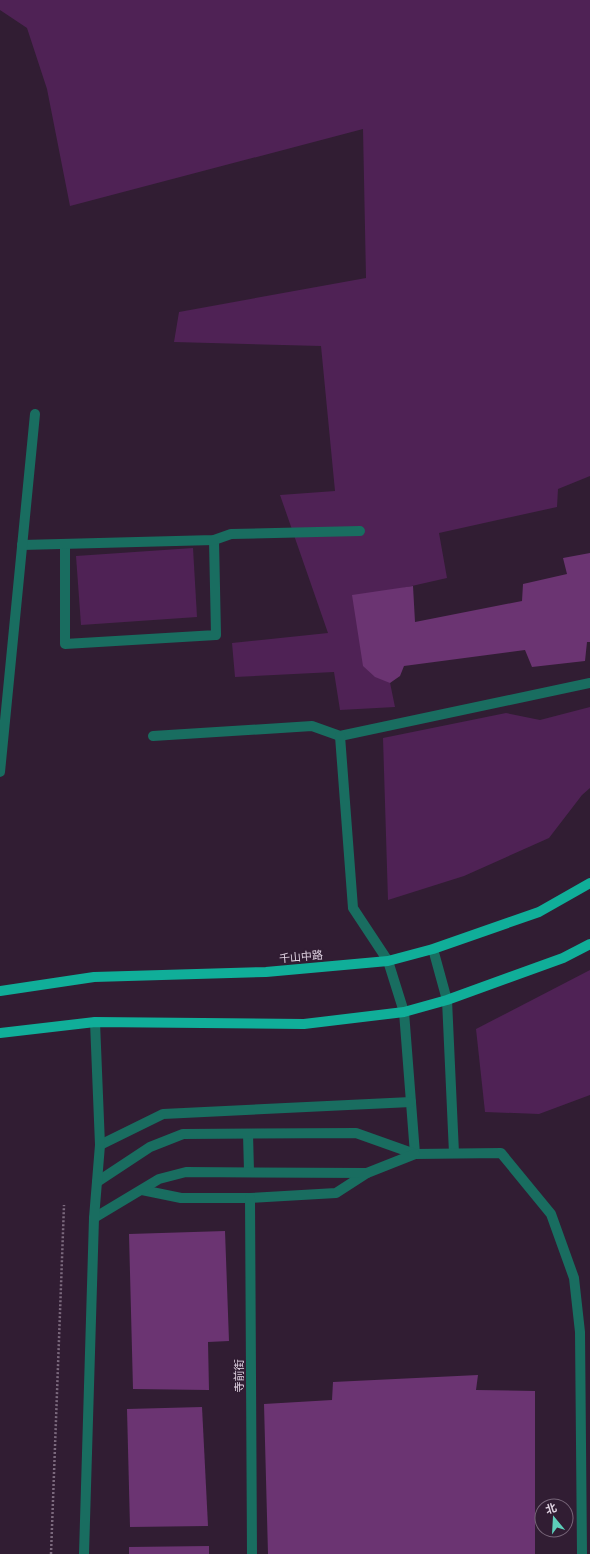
<svg xmlns="http://www.w3.org/2000/svg" width="590" height="1554" viewBox="0 0 590 1554" font-family="Rubik,'Noto Sans SC',sans-serif">
	<style>
		.green { fill: #4f2255 }
		.building { fill: #6b3472 }
		.lines { fill: none; stroke-linecap: round; stroke-linejoin: round }
		.path { stroke: #7b697d; stroke-width: 2.5; stroke-dasharray: 2 2; stroke-linecap: butt }
		.minor { stroke: #196d60; stroke-width: 10 }
		.major { stroke: #10ae99; stroke-width: 10 }
		.labels { text-anchor: middle; dominant-baseline: central; stroke-width: 4; stroke-linejoin: round; paint-order: stroke }
		.street-label { font-size: 11px; fill: #e0d3e2; stroke: #311d33 }
	</style>
	<rect width="100%" height="100%" fill="#311d33"/>
	<!-- green -->
	<g class="green">
		<path d="M0 0H590V476L558 489 557 507 439 533 447 578 372 595 395 707 340 710 334 672 235 677 232 643 328 633 280 495 335 491 321 346 174 342 179 312 366 278 363 129 70 206 47 89 27 28 0 10Z"/>
		<path d="M193 548 197 617 81 625 76 556Z"/>
		<path d="M590 707V788L582 795 549 838 464 876 388 900 383 738 506 713 540 720Z"/>
		<path d="M590 970V1095L539 1114 485 1112 476 1029Z"/>
	</g>
	<!-- building -->
	<g class="building">
		<path d="M590 553V642H587L585 661 532 667 525 650 404 666 400 676 390 683 375 677 363 666 352 595 413 586 415 622 522 601 523 584 567 574 563 558Z"/>
		<path d="M225 1231 229 1341 208 1342 209 1390 133 1389 129 1234Z"/>
		<path d="M478 1375 476 1390 535 1391V1554H268L264 1404 332 1400 333 1382Z"/>
		<path d="M202 1407 208 1526 130 1527 127 1409Z"/>
		<path d="M209 1546V1554H129V1547Z"/>
	</g>
	<g class="lines">
		<!-- path -->
		<path class="path" d="M51 1554 64 1205"/>
		<!-- minor -->
		<g class="minor">
			<path d="M65 544V644L216 635 214 540"/>
			<path d="M22 545 214 540 231 534 360 531"/>
			<path d="M153 736 312 726 340 736 590 683"/>
			<path d="M340 736 353 908 388 961 404 1012 415 1154"/>
			<path d="M0 772 35 414"/>
			<path d="M433 949 447 1000 454 1153"/>
			<path d="M248 1134 249 1171"/>
			<path d="M100 1145 163 1114 411 1102"/>
			<path d="M97 1182 150 1147 183 1134 356 1133 415 1154 501 1153 551 1214 574 1278 580 1332 582 1554"/>
			<path d="M142 1190 181 1198H250L336 1193 367 1173"/>
			<path d="M250 1198 252 1554"/>
			<path d="M94 1218 159 1179 186 1172 367 1173 415 1154"/>
			<path d="M84 1554 94 1218 100 1145 95 1022"/>
		</g>
		<!-- major -->
		<g class="major">
			<path d="M0 991 94 977 266 972 388 961 433 949 539 912 590 883"/>
			<path d="M0 1033 95 1022 304 1024 404 1012 447 1000 563 958 590 944"/>
		</g>
	</g>
	<g class="labels">
		<!-- street labels -->
		<g class="street-label">
			<text transform="translate(301 957) rotate(-5)">千山中路</text>
			<text transform="translate(239 1376) rotate(-90)">寺前街</text>
		</g>
	</g>
	<!-- north arrow -->
	<g transform="translate(554 1518) rotate(342)"><circle r="19" fill="#311d33" stroke="#776679"/>
	<path d="M0-3L7 15L0 10L-7 15Z" fill="#5dceba"/>
	<text y="-6" font-size="11" font-weight="bold" text-anchor="middle" fill="#e0d3e2">北</text>
	</g>
</svg>
